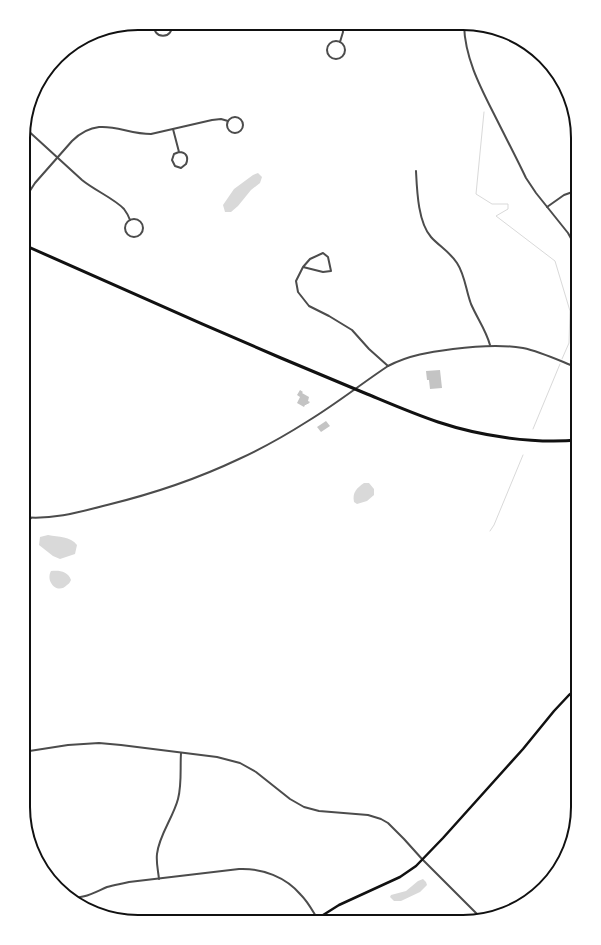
<svg xmlns="http://www.w3.org/2000/svg" width="601" height="945" viewBox="0 0 601 945" font-family="'Nunito Sans',sans-serif">
	<style>
		.water { fill: #d9d9d9 }
		.lines { fill: none; stroke-linecap: round; stroke-linejoin: round }
		.stream { stroke: #d9d9d9; stroke-width: 1 }
		.building { fill: #c4c4c4 }
		.minor { stroke: #4c4c4c; stroke-width: 2 }
		.secondary { stroke: #111; stroke-width: 2.5 }
		.primary { stroke: #111; stroke-width: 3 }
		.rim { fill: none; stroke: #111; stroke-width: 2 }
	</style>
	<rect width="100%" height="100%" fill="#fff"/>
	<!-- water -->
	<g class="water">
		<path d="M258 173 262 177 260 183 251 190 238 206 231 212H225L223 205 234 189 253 175Z"/>
		<path d="M364 483H369L374 489V495L367 501 357 504 354 502C352 492 357 488 364 483Z"/>
		<path d="M48 535C59 537 70 536 77 545L75 554 60 559 53 556 39 545 40 537Z"/>
		<path d="M51 571C59 570 68 571 71 580 70 582 69 584 67 585 58 595 45 582 51 571Z"/>
		<path d="M423 879 426 882 427 885 420 892 401 901H394L390 897 391 895 406 891 418 881Z"/>
	</g>
	<g class="lines">
		<!-- stream -->
		<g class="stream">
			<path d="M484 112 476 194 492 204H508V209L496 216 555 261 570 311 569 343 562 359"/>
			<path d="M533 429 560 364"/>
			<path d="M490 531 494 525 523 455"/>
		</g>
	</g>
	<!-- building -->
	<g class="building">
		<path d="M440 370 442 388 430 389 429 380H427L426 371Z"/>
		<path d="M300 390 303 392 302 393 309 397 308 401 310 402 308 404H307L306 405H305L304 407 297 403 300 397 297 395Z"/>
		<path d="M326 421 330 426 321 432 317 427Z"/>
	</g>
	<g class="lines">
		<!-- minor -->
		<g class="minor">
			<path d="M155 23C150 40 176 40 171 23"/>
			<path d="M464 25C465 60 482 90 497 120 507 140 517 159 526 178L536 193 568 233 578 251"/>
			<circle cx="336" cy="50" r="9"/>
			<path d="M340 42 343 32 342 24"/>
			<circle cx="235" cy="125" r="8"/>
			<path d="M24 127 82 180C94 190 115 199 124 209 127 213 129 217 130 220"/>
			<path d="M173 129 179 152C186 152 189 157 186 164L181 168 175 166 172 160 174 154 179 152"/>
			<path d="M416 171C417 191 418 222 431 237 439 246 450 252 457 263 465 275 466 291 471 304 477 318 486 330 490 345"/>
			<path d="M24 200 35 183 72 141C100 114 121 134 151 134L212 120 221 119 228 121"/>
			<path d="M547 207 564 195 578 190"/>
			<circle cx="134" cy="228" r="9"/>
			<path d="M303 267 323 272 331 271 328 257 323 253 310 259 303 267 296 281 298 292 309 306 329 316 352 330 369 349 388 366"/>
			<path d="M23 517C52 520 80 512 107 505 152 494 197 479 239 459 263 448 286 435 308 421 336 404 361 384 388 366 409 355 430 352 453 349 476 346 500 344 523 348 542 352 560 361 578 368"/>
			<path d="M23 526 31 518"/>
			<path d="M23 752 68 745 99 743 121 745 217 757 240 763 256 772 290 799 304 807 319 811 368 815 381 819 388 823 404 839 422 859 481 918"/>
			<path d="M576 818V815L578 810"/>
			<path d="M159 879C158 870 156 862 157 854 159 835 173 818 178 799 182 784 180 768 181 753"/>
			<path d="M67 897C82 900 93 893 107 887 114 885 121 884 129 882L239 869C262 868 286 877 301 895 308 902 312 910 317 918"/>
		</g>
		<!-- secondary -->
		<path class="secondary" d="M312 922 339 905 400 877 416 866 443 838 523 749 554 711 569 695 578 688"/>
		<!-- primary -->
		<path class="primary" d="M24 245C109 283 195 321 281 358 310 370 339 382 367 394 391 404 414 414 438 422 480 436 533 444 578 440"/>
	</g>
	<!-- crop -->
	<path d="M0 0H601V945H0ZM138 30H463A108 108 0 0 1 571 138V807A108 108 0 0 1 463 915H138A108 108 0 0 1 30 807V138A108 108 0 0 1 138 30Z" fill="#fff" fill-rule="evenodd"/>
	<path class="rim" d="M138 30H463A108 108 0 0 1 571 138V807A108 108 0 0 1 463 915H138A108 108 0 0 1 30 807V138A108 108 0 0 1 138 30Z"/>
</svg>
